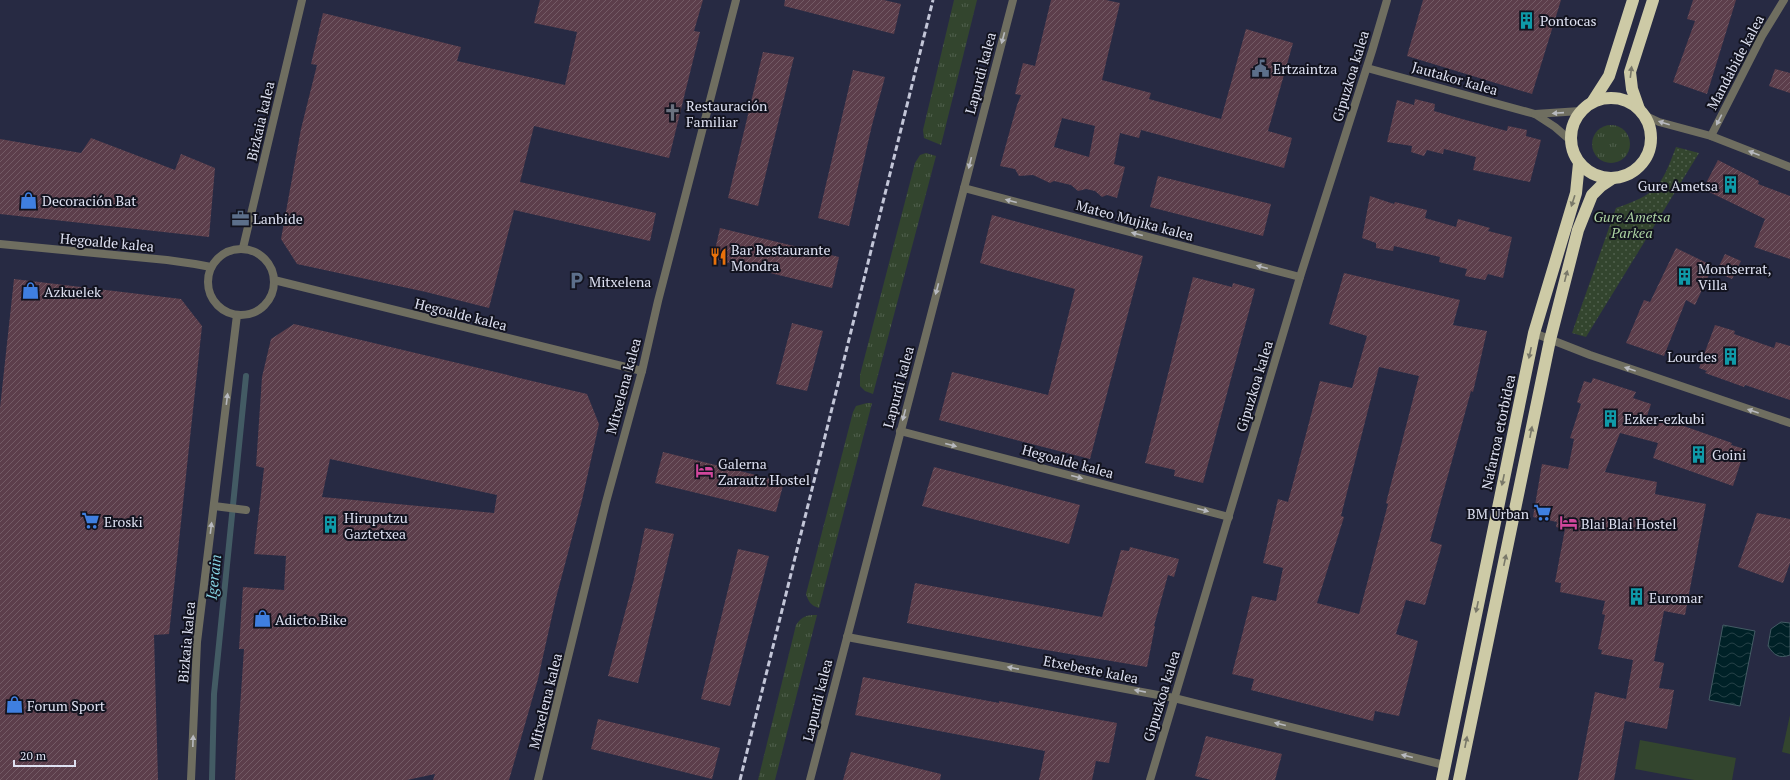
<svg xmlns="http://www.w3.org/2000/svg" width="1790" height="780" viewBox="0 0 1790 780" font-family="'PT Serif',serif">
	<style>
		.grass { fill: url(#grass-tufts) }
		.park { fill: url(#park-dots) }
		.pitch { fill: #33452e }
		.water { fill: url(#water-waves); stroke: #435b64 }
		.lines { fill: none; stroke-linecap: round; stroke-linejoin: round }
		.stream { stroke: #435b64; stroke-width: 6 }
		.building { fill: url(#building-hatch); fill-rule: evenodd }
		.street { stroke: #6f6e60; stroke-width: 8 }
		.highway { stroke: #cdcaa6; stroke-width: 12 }
		.rail { stroke: #c3c6d8; stroke-width: 3; stroke-dasharray: 6 3; stroke-linecap: butt }
		.oneway { fill: #b7b9bf }
		.oneway2 { fill: #797869 }
		.labels { text-anchor: middle; dominant-baseline: central; stroke-width: 4; stroke-linejoin: round; paint-order: stroke }
		.poi-label { font-size: 14px; fill: #dee1f2; stroke: #12131f; text-anchor: start }
		.street-label { font-size: 14px; fill: #dee1f2; stroke: #12131f }
		.park-label { font-size: 14px; font-style: italic; fill: #acd3a2; stroke: #12131f }
		.water-label { font-size: 15px; font-style: italic; fill: #85d2e2; stroke: #12131f }
	</style>
	<defs>
		<pattern id="grass-tufts" width="24" height="20" patternUnits="userSpaceOnUse"><rect width="24" height="20" fill="#33452e"/><path d="M3 7l-1-3M5 7V3M7 7l1-3M15 17l-1-3M17 17v-4M19 17l1-3" fill="none" stroke="#50604d"/></pattern>
		<pattern id="park-dots" width="8" height="8" patternUnits="userSpaceOnUse"><rect width="8" height="8" fill="#33452e"/><path d="M2 2h.1M6 6h.1" fill="none" stroke="#50604d" stroke-width="1.8" stroke-linecap="round"/></pattern>
		<pattern id="water-waves" width="16" height="10" patternUnits="userSpaceOnUse"><rect width="16" height="10" fill="#002127"/><path d="M0 5q4-4 8 0t8 0" fill="none" stroke="#254147"/></pattern>
		<pattern id="building-hatch" width="6" height="6" patternUnits="userSpaceOnUse"><rect width="6" height="6" fill="#5c3e4b"/><path d="M-1 1l2-2M0 6l6-6M5 7l2-2" fill="none" stroke="#735a65"/></pattern>
	</defs>
	<rect width="100%" height="100%" fill="#272a43"/>
	<!-- grass -->
	<g class="grass">
		<path d="M954 0H977L941 145 924 138 923 130Z"/>
		<circle cx="1611" cy="144" r="19"/>
		<path d="M926 153 936 156 873 394 865 391 860 386V375L915 163 920 155Z"/>
		<path d="M867 403H872L819 608C811 606 808 601 806 594L853 412 856 406Z"/>
		<path d="M817 615 775 780H758L796 625C802 616 806 615 817 615Z"/>
	</g>
	<!-- park -->
	<path class="park" d="M1676 147 1699 153 1586 337 1572 333 1616 208C1657 194 1661 187 1676 147Z"/>
	<!-- pitch -->
	<g class="pitch">
		<path d="M1790 715V754L1782 752Z"/>
		<path d="M1640 740 1736 758 1732 780H1694L1635 769Z"/>
	</g>
	<!-- water -->
	<g class="water">
		<path d="M1781 622 1790 623V655C1779 659 1774 655 1768 646L1771 629Z"/>
		<path d="M1723 625 1755 631 1740 706 1709 700Z"/>
	</g>
	<g class="lines">
		<!-- stream -->
		<path class="stream" d="M212 780 214 694 246 376"/>
	</g>
	<!-- building -->
	<g class="building">
		<path d="M540 0H703L694 31 700 32 669 158 534 126 520 182 656 213 650 241 514 210 489 308 426 292 297 264 281 239 301 129 317 65 311 64 323 13 461 47 457 61 565 85 577 32 534 23Z"/>
		<path d="M785 0H884L901 4 894 34 784 6Z"/>
		<path d="M1051 0H1106L1120 3 1102 80 1151 93 1149 99 1221 119 1246 29 1293 43 1268 131 1292 138 1284 168 1141 130 1139 138 1120 133 1114 164 1125 167 1117 198 1107 195 1102 197 1095 191 1086 189 1078 191 1071 185 1054 181 1050 183 1033 175 1019 176 1015 169 1000 166 1017 105 1021 95 1015 94 1023 63 1035 66ZM1062 118 1095 126 1089 157 1054 147Z"/>
		<path d="M1423 0H1561L1532 94 1407 56Z"/>
		<path d="M1693 0H1736L1707 94 1673 82 1695 21 1687 19Z"/>
		<path d="M763 52 794 57 758 206 728 198Z"/>
		<path d="M1775 69 1790 73V93L1769 86Z"/>
		<path d="M853 70 885 77 872 125 849 226 818 218Z"/>
		<path d="M1415 99 1435 104 1434 111 1462 119 1507 131 1508 126 1527 130 1526 136 1541 140 1530 182 1473 170 1476 157 1444 149 1443 154 1427 150 1424 156 1411 152 1412 146 1387 142 1397 100 1414 105Z"/>
		<path d="M91 138 175 170 181 154 215 168 209 237 0 214V139L81 153Z"/>
		<path d="M1718 160 1759 181 1758 184 1790 196V259L1754 247 1765 219 1703 189Z"/>
		<path d="M1158 176 1271 204 1263 236 1150 207Z"/>
		<path d="M1370 196 1394 204 1395 202 1427 210 1425 218 1456 227 1458 219 1490 228 1488 231 1512 237 1503 278 1488 274 1485 280 1465 276 1467 269 1439 262 1440 257 1394 246 1393 251 1376 248V243L1362 238Z"/>
		<path d="M992 215 1143 256 1090 459 939 420 952 372 1048 395 1075 289 980 263Z"/>
		<path d="M720 228 839 257 832 288 713 259Z"/>
		<path d="M1676 248 1713 266 1695 305 1686 300 1664 356 1626 343 1644 300 1650 302Z"/>
		<path d="M1725 254 1741 261 1732 279 1716 272Z"/>
		<path d="M1344 273 1460 300 1453 325 1487 331 1473 392 1471 391 1430 541 1442 545 1425 605 1406 600 1396 634 1418 641 1399 716 1375 711 1373 721 1251 690 1254 679 1232 674 1252 596 1276 601 1283 568 1263 563 1278 499 1288 502 1320 381 1352 388 1367 336 1329 324ZM1379 367 1419 376 1386 503 1388 504 1359 614 1317 603 1344 517 1341 516Z"/>
		<path d="M1193 277 1232 287 1233 283 1255 289 1203 483 1174 476 1175 470 1145 463Z"/>
		<path d="M14 279 181 299 202 326 169 634 154 635 158 780H0V408Z"/>
		<path d="M792 323 823 331 807 391 776 384Z"/>
		<path d="M294 324 587 394 599 424 582 500 556 598 538 679 509 780H433L435 774 407 780H235L244 649H239L243 587 284 590 286 556 254 554 264 468 256 466 262 377 271 339ZM330 459 497 495 494 513 322 497Z"/>
		<path d="M1715 325 1735 331 1734 334 1774 348 1776 342 1790 346V400L1745 385 1744 387 1705 373 1707 371 1699 368Z"/>
		<path d="M1593 378 1636 392 1633 398 1651 404 1647 416 1677 426 1678 424 1732 443 1731 445 1745 449 1733 486 1653 458 1658 443 1620 433 1605 472 1657 482 1655 494 1706 504 1685 615 1664 611 1654 661 1664 663 1659 688 1674 690 1667 729 1625 721 1614 780H1578L1595 692 1626 699 1633 660 1601 654 1602 650 1598 649 1605 615 1602 614 1605 601 1560 592 1561 583 1555 582 1565 529 1556 527 1557 522 1533 517 1542 464 1568 469 1574 439 1570 438 1581 404 1577 402 1584 381 1591 383Z"/>
		<path d="M663 452 784 482 776 512 655 483Z"/>
		<path d="M934 467 1080 505 1069 544 922 506Z"/>
		<path d="M1757 513 1790 519V563L1783 583 1738 567Z"/>
		<path d="M645 528 674 534 638 683 608 676 634 579Z"/>
		<path d="M1130 547 1179 559 1174 577 1168 575 1154 626H1155L1147 667 1034 648 907 623 915 583 1102 617 1121 550 1129 551Z"/>
		<path d="M738 549 769 556 730 706 701 699Z"/>
		<path d="M863 677 999 703V701L1117 723 1109 763 1096 761 1092 780H1039L1045 751 855 715Z"/>
		<path d="M598 719 720 748 712 779 591 749Z"/>
		<path d="M1206 736 1282 754 1275 780H1211L1195 776Z"/>
		<path d="M851 752 941 774 940 780H843Z"/>
	</g>
	<g class="lines">
		<!-- street -->
		<g class="street">
			<path d="M1367 68 1535 114 1555 127 1570 140"/>
			<path d="M1535 114 1580 111"/>
			<path d="M1644 115 1659 122 1711 136 1790 167"/>
			<path d="M1711 136 1762 36 1784 0"/>
			<path d="M964 188 1300 277"/>
			<path d="M0 244 167 260 195 264 211 267"/>
			<path d="M243 248 302 0"/>
			<circle cx="241" cy="282" r="33"/>
			<path d="M274 280 642 371"/>
			<path d="M1534 333 1590 355 1790 423"/>
			<path d="M900 431 1229 517"/>
			<path d="M214 506 246 510"/>
			<path d="M847 637 1174 698 1444 765"/>
			<path d="M191 780 197 642 237 315"/>
			<path d="M538 780 606 502 642 371 658 301 736 0"/>
			<path d="M810 780 1013 0"/>
			<path d="M1150 780 1300 277 1372 51 1387 0"/>
		</g>
		<!-- highway -->
		<g class="highway">
			<circle cx="1611" cy="138" r="40"/>
			<path d="M1593 101 1609 76 1633 0"/>
			<path d="M1639 109 1632 89 1630 72 1653 0"/>
			<path d="M1442 780 1534 333 1576 193 1579 163"/>
			<path d="M1459 780 1550 340 1578 230 1592 195 1601 186 1613 178"/>
		</g>
		<!-- rail -->
		<path class="rail" d="M740 780 933 0"/>
	</g>
	<!-- one-way arrows -->
	<defs><path id="oneway-solid" d="M-6-.8H1V-3.2L6.5 0L1 3.2V.8H-6Z"/></defs>
	<g class="oneway">
		<use href="#oneway-solid" transform="translate(1003 38) rotate(105)"/>
		<use href="#oneway-solid" transform="translate(1558 113) rotate(176)"/>
		<use href="#oneway-solid" transform="translate(1719 120) rotate(117)"/>
		<use href="#oneway-solid" transform="translate(1664 123) rotate(-162)"/>
		<use href="#oneway-solid" transform="translate(1754 153) rotate(-159)"/>
		<use href="#oneway-solid" transform="translate(970 163) rotate(104)"/>
		<use href="#oneway-solid" transform="translate(1011 201) rotate(-165)"/>
		<use href="#oneway-solid" transform="translate(1137 234) rotate(-165)"/>
		<use href="#oneway-solid" transform="translate(1262 267) rotate(-165)"/>
		<use href="#oneway-solid" transform="translate(937 289) rotate(105)"/>
		<use href="#oneway-solid" transform="translate(1630 369) rotate(-161)"/>
		<use href="#oneway-solid" transform="translate(227 399) rotate(-83)"/>
		<use href="#oneway-solid" transform="translate(1753 411) rotate(-161)"/>
		<use href="#oneway-solid" transform="translate(904 415) rotate(105)"/>
		<use href="#oneway-solid" transform="translate(951 445) rotate(15)"/>
		<use href="#oneway-solid" transform="translate(1077 477) rotate(15)"/>
		<use href="#oneway-solid" transform="translate(1203 510) rotate(15)"/>
		<use href="#oneway-solid" transform="translate(211 528) rotate(-83)"/>
		<use href="#oneway-solid" transform="translate(1013 668) rotate(-169)"/>
		<use href="#oneway-solid" transform="translate(1140 691) rotate(-169)"/>
		<use href="#oneway-solid" transform="translate(1280 724) rotate(-166)"/>
		<use href="#oneway-solid" transform="translate(193 741) rotate(-88)"/>
		<use href="#oneway-solid" transform="translate(1407 756) rotate(-166)"/>
	</g>
	<g class="oneway2">
		<use href="#oneway-solid" transform="translate(1631 72) rotate(-83)"/>
		<use href="#oneway-solid" transform="translate(1573 201) rotate(108)"/>
		<use href="#oneway-solid" transform="translate(1566 276) rotate(-76)"/>
		<use href="#oneway-solid" transform="translate(1530 353) rotate(102)"/>
		<use href="#oneway-solid" transform="translate(1531 432) rotate(-79)"/>
		<use href="#oneway-solid" transform="translate(1503 480) rotate(102)"/>
		<use href="#oneway-solid" transform="translate(1505 560) rotate(-78)"/>
		<use href="#oneway-solid" transform="translate(1477 607) rotate(102)"/>
		<use href="#oneway-solid" transform="translate(1466 742) rotate(-79)"/>
	</g>
	<!-- icons -->
	<defs>
		<symbol id="building-bare" viewBox="-9 -9 18 18"><path d="M-4-6H4V6H1V3H-1V6H-4ZM-2.5-4.3h1.7v1.8h-1.7ZM.8-4.3h1.7v1.8H.8ZM-2.5-1h1.7V.8h-1.7ZM.8-1h1.7V.8H.8Z" fill="#0f9aa8" stroke="#12131f" stroke-width="2.5" paint-order="stroke"/></symbol>
		<symbol id="civic-bare" viewBox="-9 -9 18 18"><path d="M-.6-6.5H3V-4.5H.6V-3L4-1V1h2V6H-6V1h2V-1L-.6-3ZM-1.2 2.5V6h2.4V2.5Z" fill="#5c6f8a" stroke="#12131f" stroke-width="2.5" paint-order="stroke"/></symbol>
		<symbol id="church-bare" viewBox="-9 -9 18 18"><path d="M-1.2-6h2.4v3.5h3.3v2.4h-3.3V6h-2.4V-.1h-3.3v-2.4h3.3Z" fill="#6b7280" stroke="#12131f" stroke-width="2.5" paint-order="stroke"/></symbol>
		<symbol id="shop-bare" viewBox="-9 -9 18 18"><path d="M-5-2.5h2.3a2.7 3.5 0 0 1 5.4 0H5L5.5 6h-11ZM-1.5-2.5h3a1.5 2.3 0 0 0-3 0Z" fill="#3f7fe0" stroke="#12131f" stroke-width="2.5" paint-order="stroke"/></symbol>
		<symbol id="office-bare" viewBox="-9 -9 18 18"><path d="M-6-3h4V-5.5h4V-3h4V5H-6ZM-1-4.5V-3h2v-1.5ZM-6 0V1H6V0Z" fill="#5c6f8a" stroke="#12131f" stroke-width="2.5" paint-order="stroke"/></symbol>
		<symbol id="restaurant-bare" viewBox="-9 -9 18 18"><path d="M-5-6h1v4h1v-4h1v4h1v-4h1v5L-1.5 .5V6h-2V.5L-5-1ZM5-6V6H3V1.5H1.5Q1.5-4 5-6Z" fill="#e8710a" stroke="#12131f" stroke-width="2.5" paint-order="stroke"/></symbol>
		<symbol id="parking-bare" viewBox="-9 -9 18 18"><path d="M-3.5-5.5H1a3.5 3.5 0 0 1 0 7H-1V5.5H-3.5ZM-1-3.4V-.6H.8a1.4 1.4 0 0 0 0-2.8Z" fill="#5c6f8a" stroke="#12131f" stroke-width="2.5" paint-order="stroke"/></symbol>
		<symbol id="hotel-bare" viewBox="-9 -9 18 18"><path d="M-6-4.5h1.5V1H6V5H4.5V3h-9V5H-6ZM-4 0a1.8 1.8 0 1 1 3.6 0ZM.5 0V-2.5h3Q6-2.5 6 0Z" fill="#d1479c" stroke="#12131f" stroke-width="2.5" paint-order="stroke"/></symbol>
		<symbol id="supermarket-bare" viewBox="-9 -9 18 18"><path d="M-6-5.5h2.5l.6 2H6L4.5 2H-2.5L-4.4-4H-6ZM-1.5 3.2a1.3 1.3 0 1 0 .1 0ZM3 3.2a1.3 1.3 0 1 0 .1 0Z" fill="#3f7fe0" stroke="#12131f" stroke-width="2.5" paint-order="stroke"/></symbol>
	</defs>
	<g fill-rule="evenodd">
		<use href="#building-bare" x="1514" y="8" width="25" height="25"/>
		<use href="#civic-bare" x="1248" y="56" width="25" height="25"/>
		<use href="#church-bare" x="660" y="100" width="25" height="25"/>
		<use href="#building-bare" x="1718" y="172" width="25" height="25"/>
		<use href="#shop-bare" x="16" y="188" width="25" height="25"/>
		<use href="#office-bare" x="228" y="206" width="25" height="25"/>
		<use href="#restaurant-bare" x="706" y="244" width="25" height="25"/>
		<use href="#building-bare" x="1672" y="264" width="25" height="25"/>
		<use href="#parking-bare" x="564" y="268" width="25" height="25"/>
		<use href="#shop-bare" x="18" y="278" width="25" height="25"/>
		<use href="#building-bare" x="1718" y="344" width="25" height="25"/>
		<use href="#building-bare" x="1598" y="406" width="25" height="25"/>
		<use href="#building-bare" x="1686" y="442" width="25" height="25"/>
		<use href="#hotel-bare" x="692" y="458" width="25" height="25"/>
		<use href="#supermarket-bare" x="1530" y="500" width="25" height="25"/>
		<use href="#supermarket-bare" x="78" y="508" width="25" height="25"/>
		<use href="#hotel-bare" x="1556" y="510" width="25" height="25"/>
		<use href="#building-bare" x="318" y="512" width="25" height="25"/>
		<use href="#building-bare" x="1624" y="584" width="25" height="25"/>
		<use href="#shop-bare" x="250" y="606" width="25" height="25"/>
		<use href="#shop-bare" x="2" y="692" width="25" height="25"/>
	</g>
	<g class="labels">
		<!-- poi labels -->
		<g class="poi-label">
			<text x="1540" y="20">Pontocas</text>
			<text x="1273" y="68">Ertzaintza</text>
			<text x="686" y="105">Restauración<tspan x="686" dy="16">Familiar</tspan></text>
			<text x="1718" y="185" text-anchor="end">Gure Ametsa</text>
			<text x="42" y="200">Decoración Bat</text>
			<text x="253" y="218">Lanbide</text>
			<text x="731" y="249">Bar Restaurante<tspan x="731" dy="16">Mondra</tspan></text>
			<text x="1698" y="268">Montserrat,<tspan x="1698" dy="16">Villa</tspan></text>
			<text x="589" y="281">Mitxelena</text>
			<text x="44" y="291">Azkuelek</text>
			<text x="1717" y="356" text-anchor="end">Lourdes</text>
			<text x="1624" y="418">Ezker-ezkubi</text>
			<text x="1712" y="454">Goini</text>
			<text x="718" y="463">Galerna<tspan x="718" dy="16">Zarautz Hostel</tspan></text>
			<text x="1529" y="513" text-anchor="end">BM Urban</text>
			<text x="344" y="517">Hiruputzu<tspan x="344" dy="16">Gaztetxea</tspan></text>
			<text x="104" y="521">Eroski</text>
			<text x="1581" y="523">Blai Blai Hostel</text>
			<text x="1649" y="597">Euromar</text>
			<text x="275" y="619">Adicto.Bike</text>
			<text x="27" y="705">Forum Sport</text>
		</g>
		<!-- street labels -->
		<g class="street-label">
			<text transform="translate(1735 62) rotate(-62)">Mandabide kalea</text>
			<text transform="translate(980 73) rotate(-75)">Lapurdi kalea</text>
			<text transform="translate(1350 76) rotate(-73)">Gipuzkoa kalea</text>
			<text transform="translate(1455 78) rotate(16)">Jautakor kalea</text>
			<text transform="translate(260 121) rotate(-77)">Bizkaia kalea</text>
			<text transform="translate(1135 220) rotate(15)">Mateo Mujika kalea</text>
			<text transform="translate(107 242) rotate(5)">Hegoalde kalea</text>
			<text transform="translate(461 314) rotate(14)">Hegoalde kalea</text>
			<text transform="translate(623 386) rotate(-75)">Mitxelena kalea</text>
			<text transform="translate(1254 386) rotate(-73)">Gipuzkoa kalea</text>
			<text transform="translate(898 387) rotate(-75)">Lapurdi kalea</text>
			<text transform="translate(1498 432) rotate(-78)">Nafarroa etorbidea</text>
			<text transform="translate(1068 461) rotate(15)">Hegoalde kalea</text>
			<text transform="translate(186 642) rotate(-85)">Bizkaia kalea</text>
			<text transform="translate(1091 669) rotate(11)">Etxebeste kalea</text>
			<text transform="translate(1161 696) rotate(-73)">Gipuzkoa kalea</text>
			<text transform="translate(817 700) rotate(-76)">Lapurdi kalea</text>
			<text transform="translate(545 701) rotate(-76)">Mitxelena kalea</text>
		</g>
		<!-- park labels -->
		<g class="park-label">
			<text x="1632" y="216">Gure Ametsa<tspan x="1632" dy="16">Parkea</tspan></text>
		</g>
		<!-- water labels -->
		<g class="water-label">
			<text transform="translate(213 577) rotate(-84)">Igerain</text>
		</g>
	</g>
	<!-- scale -->
	<path d="M14 760v6h61v-6" fill="none" stroke="#dee1f2" stroke-width="2"/>
	<text x="20" y="760" font-size="12" fill="#dee1f2" stroke="#12131f" stroke-width="3" paint-order="stroke">20 m</text>
</svg>
